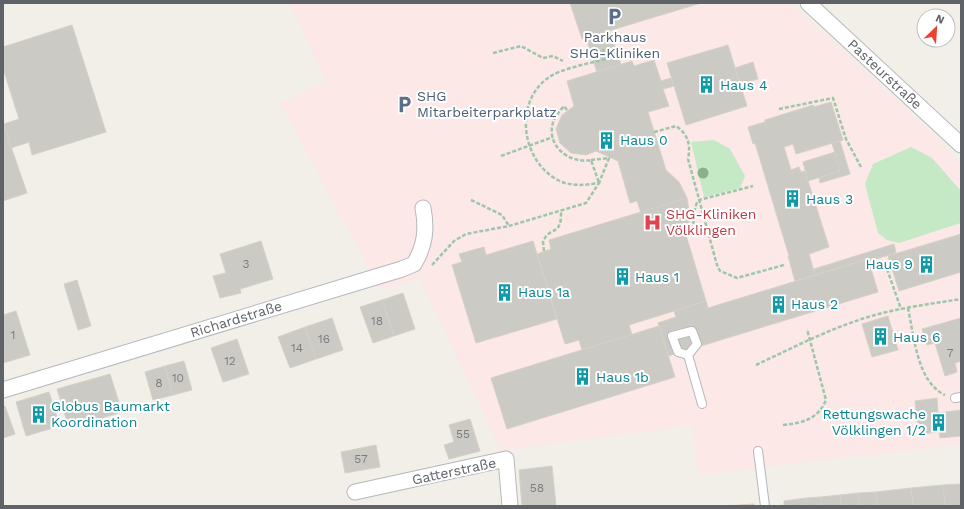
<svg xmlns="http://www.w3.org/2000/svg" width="964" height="509" viewBox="0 0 964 509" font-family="'Work Sans',sans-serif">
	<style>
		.medical { fill: #fce8e6 }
		.green { fill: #c5e8c5 }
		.building { fill: #cccac5; stroke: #d6d1c6 }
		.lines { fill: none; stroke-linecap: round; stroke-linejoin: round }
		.lane-casing { stroke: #b5b8bc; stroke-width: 10 }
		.street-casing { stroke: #b5b8bc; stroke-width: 17 }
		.path { stroke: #9cc7a9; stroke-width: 2.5; stroke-dasharray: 4 2; stroke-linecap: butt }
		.lane { stroke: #fff; stroke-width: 8 }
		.street { stroke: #fff; stroke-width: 15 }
		.tree { fill: #89b387 }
		.labels { text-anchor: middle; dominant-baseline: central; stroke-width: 4; stroke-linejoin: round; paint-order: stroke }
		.number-label { font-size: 12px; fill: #7a7d7f }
		.service-label { font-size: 14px; fill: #4e5e75; stroke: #fff }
		.street-label { font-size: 14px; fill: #5f6368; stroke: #fff }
		.culture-label { font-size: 14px; fill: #0d838f; stroke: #fff; text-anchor: start }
		.health-label { font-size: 14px; fill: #be3a42; stroke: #fff; text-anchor: start }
	</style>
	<rect width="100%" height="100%" fill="#f1efe8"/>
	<!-- medical -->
	<path class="medical" d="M289 3H792L935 136 961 164V444L699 475 692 425 501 451 420 279 381 291 280 103 326 81Z"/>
	<!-- green -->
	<g class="green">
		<path d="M714 140 730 149 745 176 740 188 704 197 691 142Z"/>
		<path d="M911 147 932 158 961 191V223L899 243 887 240 878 233 865 184 873 164Z"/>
	</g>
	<!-- building -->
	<g class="building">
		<path d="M570 3H701L582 39Z"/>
		<path d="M72 25 106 132 32 155 29 142 11 148 4 124 19 119 3 68V47Z"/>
		<path d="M610 31 621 65 597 72 586 38Z"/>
		<path d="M728 45 747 106 686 125 667 63Z"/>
		<path d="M654 60 661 81 671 78 674 86 663 89 669 106 648 112 666 170 679 182 687 198 641 213 637 201 630 203 618 161 596 151 586 155 571 153 560 143 556 129 562 115 574 106 567 81 632 61 634 66Z"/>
		<path d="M753 62 758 79 740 84 735 68Z"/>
		<path d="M831 102 843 140 796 154 793 144 784 147 791 170 799 167 801 172 805 171 829 247 809 254 815 275 795 281 788 256H789L755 143 753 144 748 127 765 122V120L813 105 814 107Z"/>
		<path d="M3 123 27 193 3 201Z"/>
		<path d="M840 141 850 174 820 183 819 177 840 171 832 143Z"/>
		<path d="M835 152 840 171 808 181 803 162Z"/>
		<path d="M687 198 690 217 686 235 706 301 629 325 632 335 582 350 579 340 565 344 537 254 551 249 549 240Z"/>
		<path d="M961 234V272L899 291 888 256Z"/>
		<path d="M261 241 273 279 240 289 241 293 220 298 213 276 226 273 220 254Z"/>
		<path d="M533 241 557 319 476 343 452 265 462 262 459 254 484 247 486 255Z"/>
		<path d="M894 244 896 253 869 261 868 259 815 275 814 269Z"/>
		<path d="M868 259 878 292 668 356 658 323 676 317 674 311 706 301 708 308Z"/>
		<path d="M77 280 91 326 78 330 64 284Z"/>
		<path d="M403 293 415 329 394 336 382 300Z"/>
		<path d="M382 300 394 336 373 343 360 307Z"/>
		<path d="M16 311 30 355 3 363V315Z"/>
		<path d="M888 316 898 350 872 357 862 324Z"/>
		<path d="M332 318 343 350 316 359 305 327Z"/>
		<path d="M961 318V361L955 363 957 372 945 376 935 343 927 345 922 329Z"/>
		<path d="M659 326 675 377 507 429 491 378Z"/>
		<path d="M305 327 316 359 290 368 278 337Z"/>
		<path d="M237 339 249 374 223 382 211 348Z"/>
		<path d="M184 361 192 390 173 395 165 366Z"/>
		<path d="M165 366 173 395 153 400 145 372Z"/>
		<path d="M110 374 122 412 69 428 57 389Z"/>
		<path d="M49 392 60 426 26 436 16 402Z"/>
		<path d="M937 398 938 413 961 410V436L940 438 939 432 919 434 915 401Z"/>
		<path d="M5 406 15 434 3 438V407Z"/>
		<path d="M470 419 480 451 449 459 444 445 454 442 449 425Z"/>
		<path d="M376 445 380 467 345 473 341 452Z"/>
		<path d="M552 466 556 506H522L519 470Z"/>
		<path d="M961 484V506H945L943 485Z"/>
		<path d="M943 485 945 506H913L911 488Z"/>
		<path d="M911 488 913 506H877L876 492Z"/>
		<path d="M876 492 877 506H859L858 493Z"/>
		<path d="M858 493 859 506H841L840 495Z"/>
		<path d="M840 495 841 506H822L821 497Z"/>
		<path d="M821 497 822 506H807L806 498Z"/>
		<path d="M806 498 807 506H784V501Z"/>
		<path d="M754 504V506H726Z"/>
	</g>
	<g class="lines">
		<defs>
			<g id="lane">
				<path d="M692 331 697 344 688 355 678 352 672 336Z"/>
				<path d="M688 355 702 404"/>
				<path d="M955 398 961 397"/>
				<path d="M758 451 765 506"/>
			</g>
			<g id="street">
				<path d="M808 3 961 145"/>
				<path d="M3 390 402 269 414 264C425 246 427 229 423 208"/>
				<path d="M355 492 506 459 510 506"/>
			</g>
		</defs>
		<!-- lane casing -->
		<use href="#lane" class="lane-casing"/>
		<!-- street casing -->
		<use href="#street" class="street-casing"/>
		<!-- path -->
		<g class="path">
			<path d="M493 53 521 46 543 58 553 56 563 61"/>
			<path d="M779 109 833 98 846 139 861 167"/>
			<path d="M567 110 564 106C558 113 553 119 552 127 549 149 572 164 591 160L599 183"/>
			<path d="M654 132 676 126C688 134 691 145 688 159L717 265 720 271 737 278 784 265"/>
			<path d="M501 156 553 137"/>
			<path d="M591 160 609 158 599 183"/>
			<path d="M471 200 502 215 509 226"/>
			<path d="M686 233C699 227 690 210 699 200L753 186"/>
			<path d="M544 251 543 242C549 225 562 238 561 211"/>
			<path d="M432 265 454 241 466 234 509 226 586 203 599 183C587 185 576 186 565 183 523 169 511 104 548 78 559 69 591 63 606 59L603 49"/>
			<path d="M887 269 901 309"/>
			<path d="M908 308C914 336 917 382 945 395"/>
			<path d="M756 365C792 348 829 329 868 317 898 308 930 304 961 299"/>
			<path d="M783 425C803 423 818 419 826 400L807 329"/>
		</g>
		<!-- lane -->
		<use href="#lane" class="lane"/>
		<!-- street -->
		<use href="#street" class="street"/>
	</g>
	<!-- trees -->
	<circle class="tree" cx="703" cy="173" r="5.5"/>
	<!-- icons -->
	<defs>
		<symbol id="parking-bare" viewBox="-9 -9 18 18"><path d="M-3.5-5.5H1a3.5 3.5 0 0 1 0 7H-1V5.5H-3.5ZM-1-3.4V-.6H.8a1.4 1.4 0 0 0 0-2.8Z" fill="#5c6f8a" stroke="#fff" stroke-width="2.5" paint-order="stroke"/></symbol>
		<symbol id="building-bare" viewBox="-9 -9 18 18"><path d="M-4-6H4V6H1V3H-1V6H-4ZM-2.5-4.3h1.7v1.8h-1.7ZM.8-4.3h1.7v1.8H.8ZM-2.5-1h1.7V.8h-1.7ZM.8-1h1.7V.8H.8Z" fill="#0f9aa8" stroke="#fff" stroke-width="2.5" paint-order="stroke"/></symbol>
		<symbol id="hospital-bare" viewBox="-9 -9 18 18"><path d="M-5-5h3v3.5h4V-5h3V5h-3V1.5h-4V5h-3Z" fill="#e0444e" stroke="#fff" stroke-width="2.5" paint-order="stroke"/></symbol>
	</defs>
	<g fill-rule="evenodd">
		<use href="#parking-bare" x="602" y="4" width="25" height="25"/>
		<use href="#building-bare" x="694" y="72" width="25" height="25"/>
		<use href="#parking-bare" x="392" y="92" width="25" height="25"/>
		<use href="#building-bare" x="594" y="128" width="25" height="25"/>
		<use href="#building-bare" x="780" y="186" width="25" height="25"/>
		<use href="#hospital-bare" x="640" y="210" width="25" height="25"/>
		<use href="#building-bare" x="914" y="252" width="25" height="25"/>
		<use href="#building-bare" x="610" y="264" width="25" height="25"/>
		<use href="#building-bare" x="492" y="280" width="25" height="25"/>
		<use href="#building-bare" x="766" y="292" width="25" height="25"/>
		<use href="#building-bare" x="868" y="324" width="25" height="25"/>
		<use href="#building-bare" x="570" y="364" width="25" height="25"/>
		<use href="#building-bare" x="26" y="402" width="25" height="25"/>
		<use href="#building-bare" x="926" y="410" width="25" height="25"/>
	</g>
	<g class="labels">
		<!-- number labels -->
		<g class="number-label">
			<text x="246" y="264">3</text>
			<text x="377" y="321">18</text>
			<text x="13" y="335">1</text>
			<text x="324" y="339">16</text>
			<text x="297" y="348">14</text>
			<text x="950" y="353">7</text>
			<text x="230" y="361">12</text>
			<text x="178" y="378">10</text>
			<text x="159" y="383">8</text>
			<text x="463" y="434">55</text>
			<text x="361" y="459">57</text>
			<text x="537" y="488">58</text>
		</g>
		<!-- service labels -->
		<g class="service-label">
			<text x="615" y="37">Parkhaus<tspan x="615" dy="16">SHG-Kliniken</tspan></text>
			<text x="417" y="96" text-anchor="start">SHG<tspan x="417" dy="16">Mitarbeiterparkplatz</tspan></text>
		</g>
		<!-- street labels -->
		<g class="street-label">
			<text transform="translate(885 74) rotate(43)">Pasteurstraße</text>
			<text transform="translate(236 319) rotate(-17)">Richardstraße</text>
			<text transform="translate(454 471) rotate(-12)">Gatterstraße</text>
		</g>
		<!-- culture labels -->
		<g class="culture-label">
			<text x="720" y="85">Haus 4</text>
			<text x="620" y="140">Haus 0</text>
			<text x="806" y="199">Haus 3</text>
			<text x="913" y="264" text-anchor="end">Haus 9</text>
			<text x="635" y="277">Haus 1</text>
			<text x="518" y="292">Haus 1a</text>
			<text x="791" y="304">Haus 2</text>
			<text x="893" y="337">Haus 6</text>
			<text x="596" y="377">Haus 1b</text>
			<text x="51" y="406">Globus Baumarkt<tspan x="51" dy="16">Koordination</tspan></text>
			<text x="926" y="414" text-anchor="end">Rettungswache<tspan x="926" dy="16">Völklingen 1/2</tspan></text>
		</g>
		<!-- health labels -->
		<g class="health-label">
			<text x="666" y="214">SHG-Kliniken<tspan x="666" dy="16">Völklingen</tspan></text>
		</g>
	</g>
	<!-- border -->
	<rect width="964" height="509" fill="none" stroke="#5f6368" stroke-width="8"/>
	<!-- north arrow -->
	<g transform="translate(936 28) rotate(25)"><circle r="19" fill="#ffffff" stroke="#bfc1c3"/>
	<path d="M0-3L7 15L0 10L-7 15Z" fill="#ea4335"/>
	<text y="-6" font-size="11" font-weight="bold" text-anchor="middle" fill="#5f6368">N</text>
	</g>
</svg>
